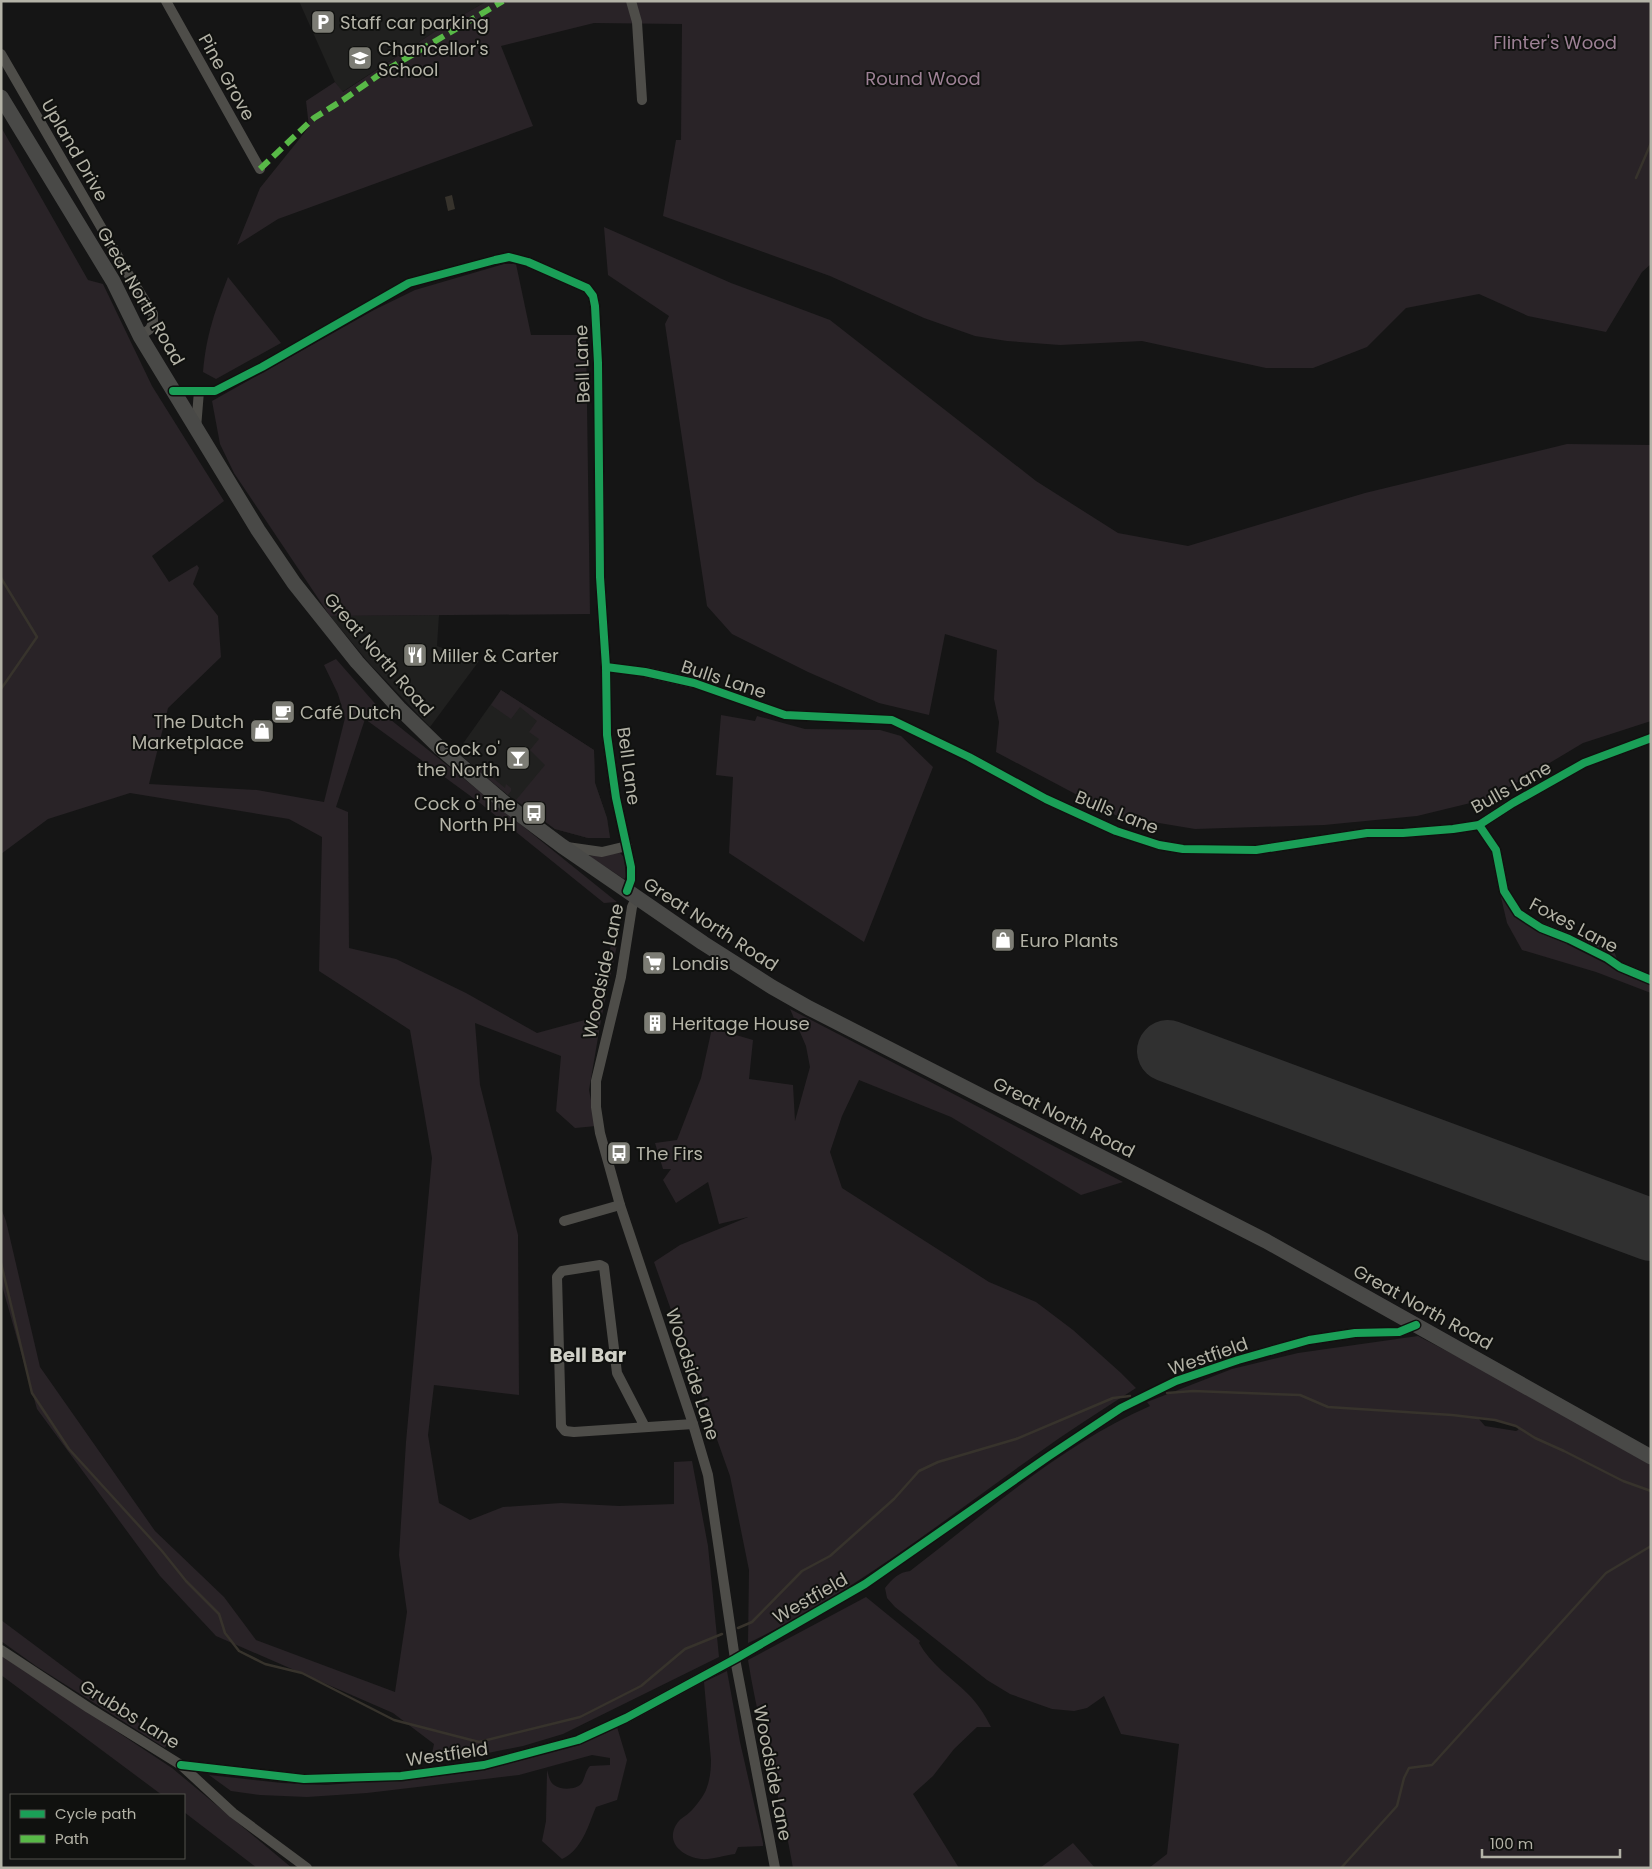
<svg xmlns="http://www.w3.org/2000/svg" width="1652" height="1869" viewBox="0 0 1652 1869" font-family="Poppins,sans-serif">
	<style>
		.built { fill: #20201f }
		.green { fill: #292327; fill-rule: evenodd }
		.water { fill: #37332c }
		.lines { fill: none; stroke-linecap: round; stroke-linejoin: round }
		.stream { stroke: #37332c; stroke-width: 2.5 }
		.runway { stroke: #303030; stroke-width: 62 }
		.minor { stroke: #4e4d49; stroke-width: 10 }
		.primary { stroke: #494947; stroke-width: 15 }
		.quiet { stroke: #58b947; stroke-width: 6; stroke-dasharray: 12 6; stroke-linecap: butt }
		.cycleway-casing { stroke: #10110f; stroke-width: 11 }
		.cycleway { stroke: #1a9f57; stroke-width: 8 }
		.labels { text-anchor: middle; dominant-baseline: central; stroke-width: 4; stroke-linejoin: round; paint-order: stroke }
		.poi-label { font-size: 18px; fill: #b4b3a7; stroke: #10110f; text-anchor: start }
		.park-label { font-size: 18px; fill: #9d8195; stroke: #10110f }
		.street-label { font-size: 18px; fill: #b4b3a7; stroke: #10110f }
		.quarter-label { font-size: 20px; font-weight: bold; fill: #d1d1c8; stroke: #10110f }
	</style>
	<rect width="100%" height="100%" fill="#151515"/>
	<!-- built -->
	<g class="built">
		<path d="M299 1H487L442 27 342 92 335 82Z"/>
		<path d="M439 615 437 646 479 661 430 727 369 663 330 616Z"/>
		<path d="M501 690 594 750 595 783 607 818 610 838H588L555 829 508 795 457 752Z"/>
	</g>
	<!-- green -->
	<g class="green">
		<path d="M487 1H1651V264L1642 272 1606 332 1528 316 1479 294 1406 308 1367 347 1313 368H1266L1142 341 1060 345 1007 341 975 336 924 318 830 276 663 216 676 140H681L682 24 594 23 501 46 533 126 278 219 237 245 260 188 309 127 306 101 335 82 343 92 442 27Z"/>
		<path d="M1 127 88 280 103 284 152 386 224 501 152 556 169 582 197 565 199 568 193 584 218 616 221 657 168 708 149 784 257 790 324 802 345 718 338 694 324 665 336 659 386 716 617 902 604 903 480 803 365 719 336 807 348 812 349 948 396 959 466 993 537 1033 592 1018 615 930 620 931 601 1020 589 1090 596 1126 575 1128 556 1111 561 1056 475 1023 480 1085 518 1235 519 1395 434 1385 428 1435 439 1503 470 1520 503 1507 561 1503 619 1506 674 1504V1462L692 1461 708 1546 719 1657 563 1734 523 1746 483 1754 431 1758 434 1744 393 1713 216 1636 160 1576 37 1409 1 1282V1208L6 1221 40 1367 155 1531 224 1597 256 1640 395 1692 407 1612 399 1555 406 1442 432 1158 410 1030 319 971 322 837 289 819 130 793 48 819 1 854Z"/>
		<path d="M604 227 731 283 830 320 1036 481 1118 533 1188 546 1365 493 1567 444 1651 445V721L1583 743 1491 798 1417 816 1324 825 1195 829 1117 816 996 752 999 722 994 699 997 650 945 634 929 715 879 703 808 672 732 634 707 606 665 324 669 316 608 275Z"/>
		<path d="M504 264H516L531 335H586L590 614 330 616 234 473 220 444 212 401 374 310 415 290Z"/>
		<path d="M228 277 281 343 216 379 203 372C206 335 215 311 228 277Z"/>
		<path d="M501 690 594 750 595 783 607 818 610 838H588L555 829 516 800 545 765 530 750 539 739 529 732 537 721 520 707 511 719 491 705Z"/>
		<path d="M721 715 755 721 757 716 805 729 880 730 901 736 933 767 864 942 729 853 733 777 716 775Z"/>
		<path d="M483 764 489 769 488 774 505 788 506 784 511 788V791L508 795 476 769 479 765Z"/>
		<path d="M620 853 624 857 626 877 624 879 589 856Z"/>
		<path d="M1497 880 1516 906 1538 922 1614 951 1620 967 1651 980V993L1596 972 1522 950 1507 923Z"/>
		<path d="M790 1009 1123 1182 1081 1195 951 1117 859 1080 842 1116 830 1152 842 1188 989 1282 1036 1302 1073 1330 1121 1373 1136 1388C1102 1410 1067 1432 1034 1456 941 1522 852 1594 748 1643L749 1570 730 1476 654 1262 680 1245 748 1217 719 1224 708 1182 676 1203 663 1180 671 1169H663L655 1143 677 1140 701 1078 712 1028 753 1040 749 1079 793 1085 795 1121 810 1067 806 1046Z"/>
		<path d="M1418 1336 1470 1363 1651 1465V1868H1149L1167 1854 1179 1744 1121 1734 1104 1696 1087 1708 1074 1711 1052 1709 1010 1694 987 1680 895 1607 887 1598 885 1588C892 1579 899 1572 910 1571 987 1512 1061 1445 1150 1406L1147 1402 1232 1369 1298 1353ZM1478 1418 1501 1421 1519 1427 1518 1430 1516 1431 1485 1426Z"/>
		<path d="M866 1597 920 1641 919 1643C931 1665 951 1677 968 1694 978 1704 985 1715 991 1727H977L954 1749 933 1776 913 1794 959 1868H793C781 1798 759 1730 748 1660Z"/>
		<path d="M1 1620 167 1744 165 1748 36 1666 1 1641Z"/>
		<path d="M1 1655 172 1768 292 1868H257L184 1812V1795H162L1 1675Z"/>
		<path d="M727 1671 740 1742 763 1843V1846L738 1847 735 1854C725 1855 711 1860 701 1859 681 1856 664 1841 678 1822 681 1818 686 1816 690 1812 695 1807 703 1797 706 1790 710 1780 711 1770 711 1760L704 1682Z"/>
		<path d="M617 1727 627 1760 617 1800 596 1807C588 1826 582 1850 562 1859L542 1841 546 1821 547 1770C549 1776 549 1781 554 1785 560 1790 576 1790 581 1784 585 1779 585 1771 590 1766L610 1765V1758L592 1755 519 1775 367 1793 307 1797 260 1795 231 1791 209 1775 282 1783 326 1785 426 1777Z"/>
		<path d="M1073 1843 1095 1868H1040Z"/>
	</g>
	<!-- water -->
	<path class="water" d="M452 195 455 209 448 211 445 197Z"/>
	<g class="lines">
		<!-- stream -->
		<g class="stream">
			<path d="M1636 178 1651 143"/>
			<path d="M1 578 37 637 1 689"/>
			<path d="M1 1263 32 1393 69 1449 162 1551 186 1581 219 1614 225 1633 239 1651 265 1664 302 1673 394 1720 479 1742 580 1717 641 1686 685 1649 722 1634"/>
			<path d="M1167 1393 1193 1391 1300 1395 1328 1407 1452 1415 1495 1420 1516 1426 1535 1438 1564 1451 1623 1481 1651 1491"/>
			<path d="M738 1628 752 1622 802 1571 830 1556 894 1499 919 1471 938 1462 1016 1439 1113 1398 1130 1396"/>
			<path d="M1341 1868 1397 1806 1404 1778 1409 1768 1432 1765 1606 1573 1651 1546"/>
		</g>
		<!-- runway -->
		<path class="runway" d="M1168 1051 1651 1230"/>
		<!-- minor -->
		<g class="minor">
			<path d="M166 1 260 169"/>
			<path d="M631 1 637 22 642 100"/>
			<path d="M1 54 127 272 153 314V323L150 329 140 336"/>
			<path d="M173 391H215L262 367 409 283 495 260 509 257 528 262 587 288 593 296 595 306 598 363 600 577 606 667 607 735 616 798 631 867V880L627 891"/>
			<path d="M196 428 199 391"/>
			<path d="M606 667 645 672 694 683 785 715 892 720 969 757 1046 799 1116 831 1159 845 1183 849 1256 850 1367 833H1403L1453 829 1479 825 1513 803 1584 763 1651 738"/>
			<path d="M1479 825 1496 850 1504 891 1518 913 1541 928 1569 939 1607 958 1620 967 1651 980"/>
			<path d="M567 847 602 852 627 846"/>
			<path d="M636 898 632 907 621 977 596 1081V1107L600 1133 620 1205 693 1424 708 1475 735 1659 775 1868"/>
			<path d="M564 1221 620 1205"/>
			<path d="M645 1427 617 1373 604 1267 600 1265 562 1271 557 1277 561 1426 565 1431 574 1432 693 1424"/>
			<path d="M1 1650 89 1708 181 1765 233 1813 307 1868"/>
			<path d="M181 1765 304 1779 401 1776 484 1765 578 1740 626 1718 735 1659 865 1584 1049 1456 1121 1408 1176 1381 1238 1360 1309 1340 1355 1333 1399 1332 1416 1325"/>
		</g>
		<!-- primary -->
		<path class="primary" d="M1 97 113 281 140 336 258 530 294 583 357 662 399 708 439 747 507 805 562 846 703 943 772 987 809 1008 1266 1241 1651 1457"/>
		<!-- quiet -->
		<path class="quiet" d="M260 169 314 118 343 100 383 72 503 1"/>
		<defs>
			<g id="cycleway">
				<path d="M173 391H215L262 367 409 283 495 260 509 257 528 262 587 288 593 296 595 306 598 363 600 577 606 667 607 735 616 798 631 867V880L627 891"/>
				<path d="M606 667 645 672 694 683 785 715 892 720 969 757 1046 799 1116 831 1159 845 1183 849 1256 850 1367 833H1403L1453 829 1479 825 1513 803 1584 763 1651 738"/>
				<path d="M1479 825 1496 850 1504 891 1518 913 1541 928 1569 939 1607 958 1620 967 1651 980"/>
				<path d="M181 1765 304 1779 401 1776 484 1765 578 1740 626 1718 735 1659 865 1584 1049 1456 1121 1408 1176 1381 1238 1360 1309 1340 1355 1333 1399 1332 1416 1325"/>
			</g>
		</defs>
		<!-- cycleway casing -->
		<use href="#cycleway" class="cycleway-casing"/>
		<!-- cycleway -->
		<use href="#cycleway" class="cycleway"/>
	</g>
	<!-- icons -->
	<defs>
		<symbol id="parking-square" viewBox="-11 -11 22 22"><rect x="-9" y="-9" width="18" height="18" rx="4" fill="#7c7c74" stroke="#10110f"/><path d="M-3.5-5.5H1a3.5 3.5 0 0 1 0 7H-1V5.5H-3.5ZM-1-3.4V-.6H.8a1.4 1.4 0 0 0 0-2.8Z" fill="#fff"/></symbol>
		<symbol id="school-square" viewBox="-11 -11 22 22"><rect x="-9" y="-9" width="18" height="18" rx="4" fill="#7c7c74" stroke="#10110f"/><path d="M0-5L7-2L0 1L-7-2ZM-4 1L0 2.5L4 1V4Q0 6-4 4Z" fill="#fff"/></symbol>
		<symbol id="restaurant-square" viewBox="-11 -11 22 22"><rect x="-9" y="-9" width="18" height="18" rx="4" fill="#7c7c74" stroke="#10110f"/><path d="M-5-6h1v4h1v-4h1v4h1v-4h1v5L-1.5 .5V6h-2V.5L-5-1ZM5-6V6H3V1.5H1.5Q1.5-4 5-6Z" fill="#fff"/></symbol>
		<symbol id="cafe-square" viewBox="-11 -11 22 22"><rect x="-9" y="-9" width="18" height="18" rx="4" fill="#7c7c74" stroke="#10110f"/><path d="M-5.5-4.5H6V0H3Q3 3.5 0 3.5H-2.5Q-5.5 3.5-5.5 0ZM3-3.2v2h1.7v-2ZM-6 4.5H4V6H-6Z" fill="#fff"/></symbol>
		<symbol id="shop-square" viewBox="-11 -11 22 22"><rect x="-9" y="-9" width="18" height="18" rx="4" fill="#7c7c74" stroke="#10110f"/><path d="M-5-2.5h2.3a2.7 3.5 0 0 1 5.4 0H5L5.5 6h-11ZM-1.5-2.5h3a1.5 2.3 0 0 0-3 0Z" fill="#fff"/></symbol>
		<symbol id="bar-square" viewBox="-11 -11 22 22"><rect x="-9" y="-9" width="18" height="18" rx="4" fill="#7c7c74" stroke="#10110f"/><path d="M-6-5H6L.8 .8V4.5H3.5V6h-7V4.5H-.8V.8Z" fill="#fff"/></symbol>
		<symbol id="bus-square" viewBox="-11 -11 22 22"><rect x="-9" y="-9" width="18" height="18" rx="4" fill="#7c7c74" stroke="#10110f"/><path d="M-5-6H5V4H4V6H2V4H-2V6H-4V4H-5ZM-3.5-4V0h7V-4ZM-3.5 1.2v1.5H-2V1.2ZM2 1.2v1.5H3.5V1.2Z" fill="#fff"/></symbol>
		<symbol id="supermarket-square" viewBox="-11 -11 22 22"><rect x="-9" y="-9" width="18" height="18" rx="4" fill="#7c7c74" stroke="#10110f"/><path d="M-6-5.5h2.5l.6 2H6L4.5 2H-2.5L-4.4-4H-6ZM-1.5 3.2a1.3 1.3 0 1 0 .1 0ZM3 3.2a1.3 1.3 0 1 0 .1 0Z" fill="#fff"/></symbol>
		<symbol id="building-square" viewBox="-11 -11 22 22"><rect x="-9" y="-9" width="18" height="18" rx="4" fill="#7c7c74" stroke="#10110f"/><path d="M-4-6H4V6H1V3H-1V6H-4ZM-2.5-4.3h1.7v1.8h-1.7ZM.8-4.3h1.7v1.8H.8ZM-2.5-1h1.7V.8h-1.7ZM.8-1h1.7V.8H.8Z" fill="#fff"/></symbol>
	</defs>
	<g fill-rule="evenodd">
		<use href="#parking-square" x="309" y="8" width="28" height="28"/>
		<use href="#school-square" x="346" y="44" width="28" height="28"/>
		<use href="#restaurant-square" x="401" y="641" width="28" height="28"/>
		<use href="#cafe-square" x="269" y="698" width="28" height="28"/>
		<use href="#shop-square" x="248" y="717" width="28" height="28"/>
		<use href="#bar-square" x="504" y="744" width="28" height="28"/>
		<use href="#bus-square" x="520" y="799" width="28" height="28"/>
		<use href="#shop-square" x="989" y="926" width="28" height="28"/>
		<use href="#supermarket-square" x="640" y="949" width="28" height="28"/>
		<use href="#building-square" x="641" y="1009" width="28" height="28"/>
		<use href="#bus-square" x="605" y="1139" width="28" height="28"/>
	</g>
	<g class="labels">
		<!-- poi labels -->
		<g class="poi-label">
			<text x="340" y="22">Staff car parking</text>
			<text x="378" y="48">Chancellor's<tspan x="378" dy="21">School</tspan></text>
			<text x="432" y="655">Miller &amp; Carter</text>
			<text x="300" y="712">Café Dutch</text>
			<text x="244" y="721" text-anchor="end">The Dutch<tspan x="244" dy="21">Marketplace</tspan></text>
			<text x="500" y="748" text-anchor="end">Cock o'<tspan x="500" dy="21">the North</tspan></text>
			<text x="516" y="803" text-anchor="end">Cock o' The<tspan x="516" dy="21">North PH</tspan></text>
			<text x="1020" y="940">Euro Plants</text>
			<text x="672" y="963">Londis</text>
			<text x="672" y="1023">Heritage House</text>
			<text x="636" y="1153">The Firs</text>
		</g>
		<!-- park labels -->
		<g class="park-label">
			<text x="1555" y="42">Flinter's Wood</text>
			<text x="923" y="78">Round Wood</text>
		</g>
		<!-- street labels -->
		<g class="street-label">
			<text transform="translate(227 77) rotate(61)">Pine Grove</text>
			<text transform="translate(75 150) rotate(60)">Upland Drive</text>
			<text transform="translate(141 296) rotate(60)">Great North Road</text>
			<text transform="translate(582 364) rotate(-92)">Bell Lane</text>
			<text transform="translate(379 654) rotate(49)">Great North Road</text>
			<text transform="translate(724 679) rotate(18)">Bulls Lane</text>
			<text transform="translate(629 766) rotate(82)">Bell Lane</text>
			<text transform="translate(1511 787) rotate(-29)">Bulls Lane</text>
			<text transform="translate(1117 812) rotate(22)">Bulls Lane</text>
			<text transform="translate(711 924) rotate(33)">Great North Road</text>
			<text transform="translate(1574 925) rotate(28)">Foxes Lane</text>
			<text transform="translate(603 971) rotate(-78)">Woodside Lane</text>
			<text transform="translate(1064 1117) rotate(27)">Great North Road</text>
			<text transform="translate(1423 1307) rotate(29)">Great North Road</text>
			<text transform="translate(1208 1356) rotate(-19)">Westfield</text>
			<text transform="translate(693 1374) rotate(72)">Woodside Lane</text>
			<text transform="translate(810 1598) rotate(-30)">Westfield</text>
			<text transform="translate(130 1714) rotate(32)">Grubbs Lane</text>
			<text transform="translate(447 1754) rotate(-8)">Westfield</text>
			<text transform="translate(773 1773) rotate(79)">Woodside Lane</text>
		</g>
		<!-- quarter labels -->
		<g class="quarter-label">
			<text x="588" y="1355">Bell Bar</text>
		</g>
	</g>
	<!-- border -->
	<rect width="1652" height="1869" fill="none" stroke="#b4b3a7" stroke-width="5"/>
	<!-- legend -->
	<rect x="10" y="1794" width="175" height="65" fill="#10110f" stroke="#52524c"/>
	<rect x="20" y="1810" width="25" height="8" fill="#1a9f57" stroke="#52524c"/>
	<text x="55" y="1819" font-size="15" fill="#b4b3a7">Cycle path</text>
	<rect x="20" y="1835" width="25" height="8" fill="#58b947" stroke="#52524c"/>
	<text x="55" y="1844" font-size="15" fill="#b4b3a7">Path</text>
	<!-- scale -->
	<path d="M1482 1849v8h138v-8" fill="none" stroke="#b4b3a7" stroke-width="2.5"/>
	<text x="1490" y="1849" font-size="15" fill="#b4b3a7" stroke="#10110f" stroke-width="4" paint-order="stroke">100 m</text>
</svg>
